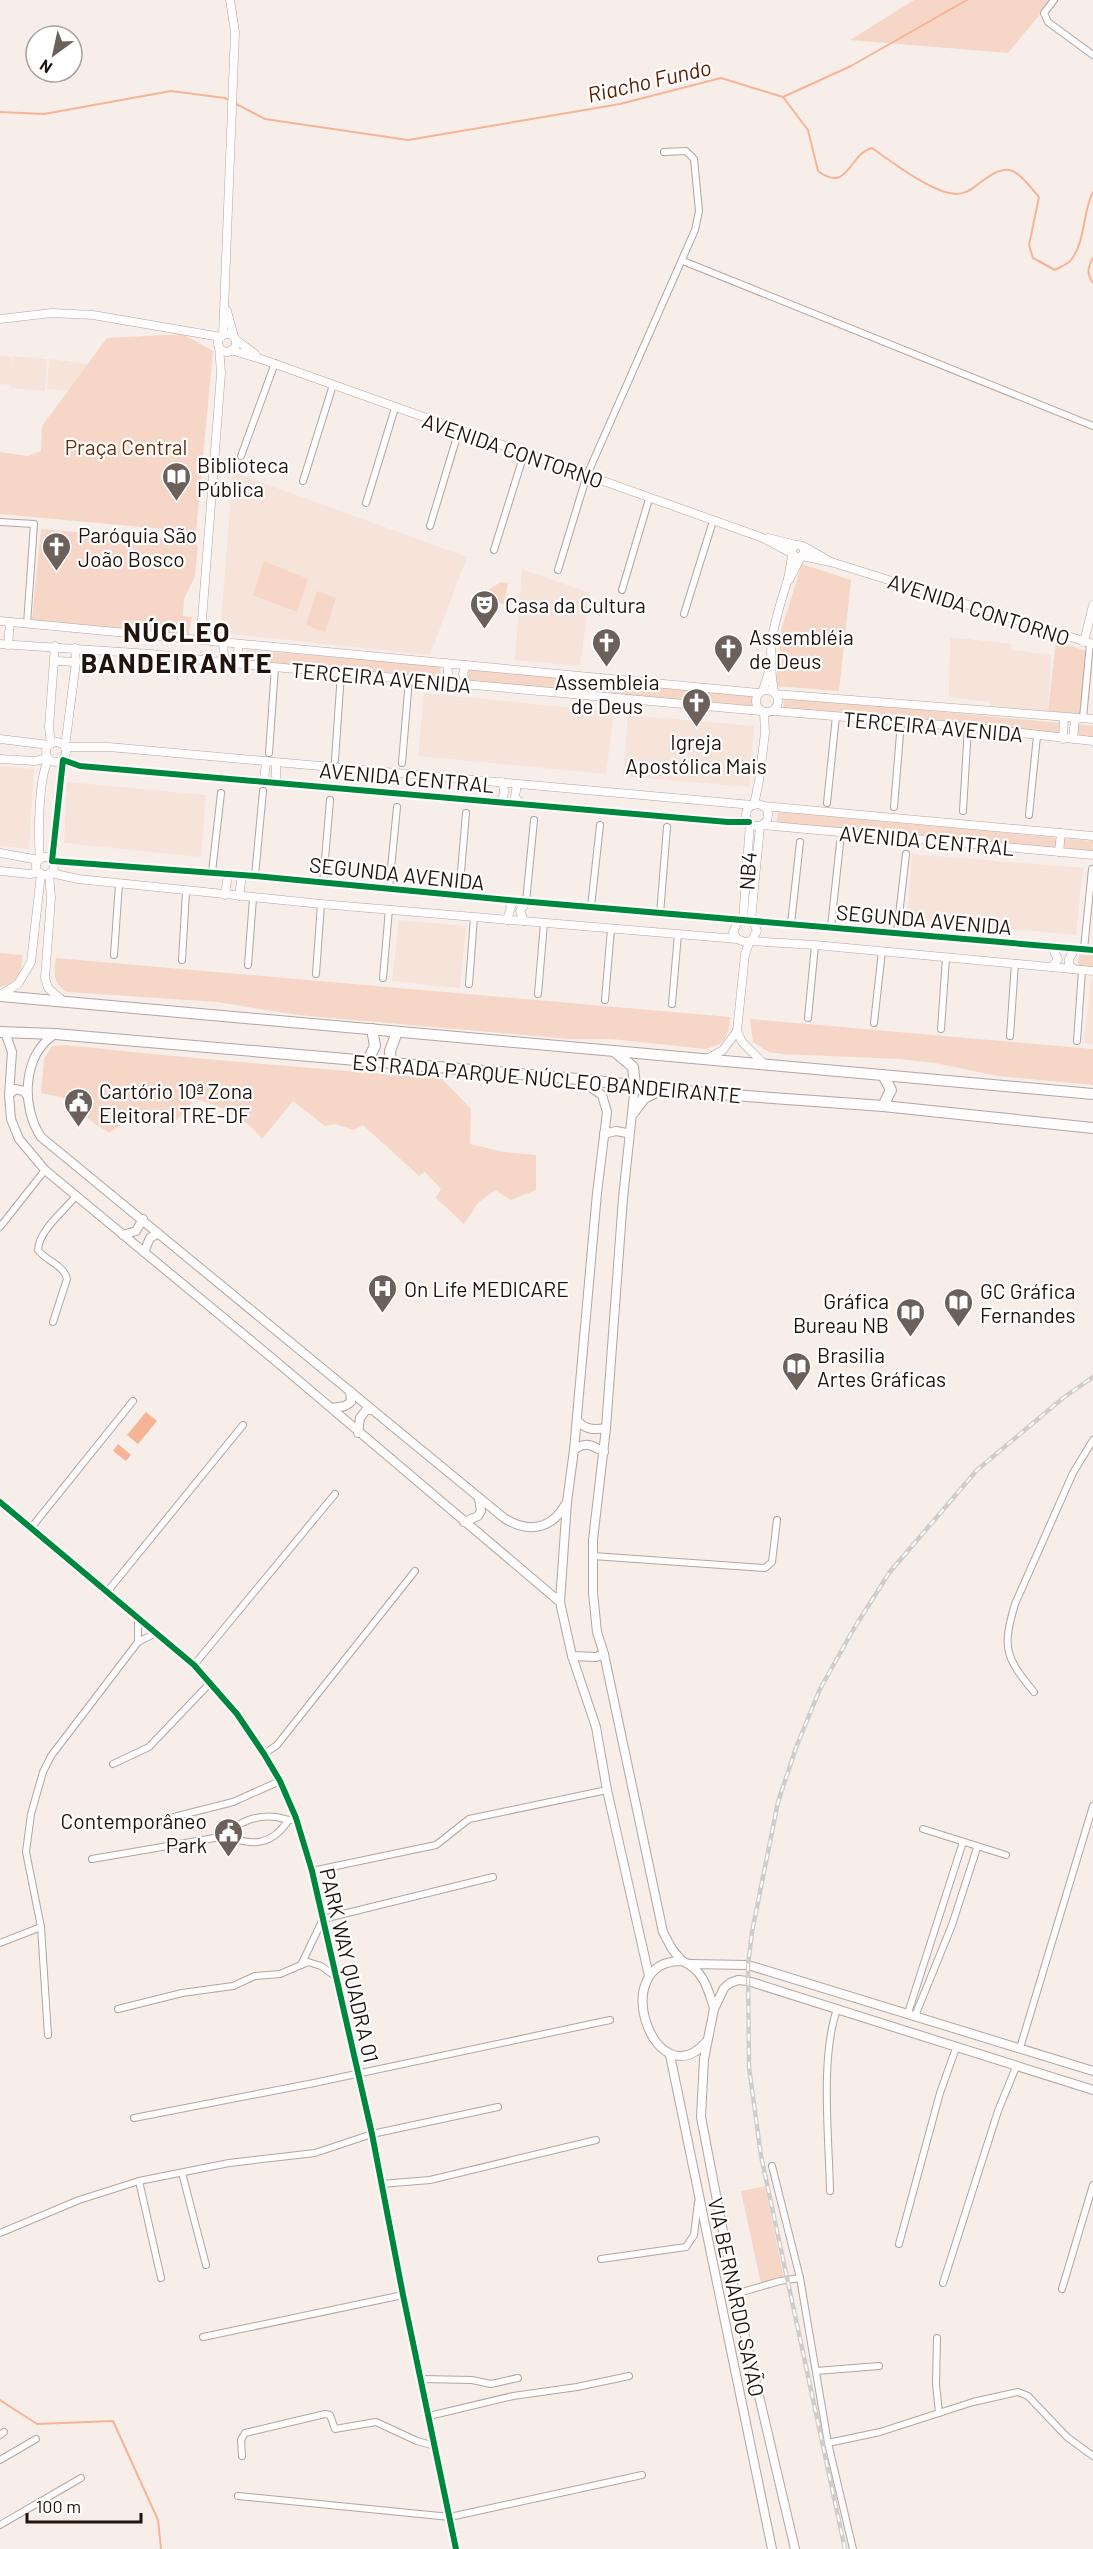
<svg xmlns="http://www.w3.org/2000/svg" width="1093" height="2549" viewBox="0 0 1093 2549" font-family="Barlow,sans-serif">
	<style>
		.built { fill: #f6e3da }
		.green { fill: #f6d6c7 }
		.water { fill: #f7b494 }
		.lines { fill: none; stroke-linecap: round; stroke-linejoin: round }
		.stream { stroke: #f7b494; stroke-width: 2 }
		.minor-casing { stroke: #b1a6a1; stroke-width: 8 }
		.tertiary-casing { stroke: #b1a6a1; stroke-width: 9 }
		.secondary-casing { stroke: #b1a6a1; stroke-width: 10 }
		.trunk-casing { stroke: #b1a6a1; stroke-width: 12 }
		.minor { stroke: #fefcfc; stroke-width: 6 }
		.tertiary { stroke: #fefcfc; stroke-width: 8 }
		.secondary { stroke: #fefcfc; stroke-width: 8 }
		.trunk { stroke: #fefcfc; stroke-width: 10 }
		.rail-casing { stroke: #cfcccb; stroke-width: 4.5 }
		.rail { stroke: #fff; stroke-width: 2; stroke-dasharray: 7; stroke-linecap: butt }
		.cycleway-casing { stroke: #fff; stroke-width: 10 }
		.cycleway { stroke: #00873e; stroke-width: 6 }
		.labels { text-anchor: middle; dominant-baseline: central; stroke-width: 4.5; stroke-linejoin: round; paint-order: stroke }
		.park-label { font-size: 21px; fill: #682e0f; stroke: #fff }
		.street-label { font-size: 21px; fill: #21140e; stroke: #fff }
		.poi-label { font-size: 21px; fill: #21140e; stroke: #fff; text-anchor: start }
		.water-label { font-size: 22px; font-style: italic; fill: #5a2100; stroke: #fff }
		.district-label { font-size: 27px; font-weight: bold; letter-spacing: 1.5px; fill: #21140e; stroke: #fff }
	</style>
	<rect width="100%" height="100%" fill="#f7eeea"/>
	<!-- built -->
	<g class="built">
		<path d="M0 356 12 357 11 376 13 356 47 359 45 391 11 388V385L0 384Z"/>
		<path d="M49 359 88 364 86 392 47 389Z"/>
		<path d="M233 472 467 557 430 655 220 633Z"/>
		<path d="M522 569 590 593 580 666 515 660Z"/>
		<path d="M950 637 1011 644 1012 650 1051 655 1048 711 991 706 990 702 949 697Z"/>
		<path d="M424 693 614 712 606 774 418 756Z"/>
		<path d="M628 715 754 726 749 787 623 776Z"/>
		<path d="M0 766 34 769 29 849 0 846Z"/>
		<path d="M67 782 206 795 201 857 64 843Z"/>
		<path d="M912 854 1083 868 1076 935 907 919Z"/>
		<path d="M399 920 466 926 460 988 392 981Z"/>
		<path d="M1091 980H1093V1044L1084 1043Z"/>
	</g>
	<!-- green -->
	<g class="green">
		<path d="M914 0H1052L1008 53 850 40Z"/>
		<path d="M183 334 213 351 196 532 0 514V452L28 456 41 451 42 426 107 338Z"/>
		<path d="M41 529 195 542 198 547 195 576 184 599 183 616 192 617 189 633 183 636 32 620Z"/>
		<path d="M264 561 308 579 297 612 253 595Z"/>
		<path d="M802 564 851 580 839 691 775 686 782 627Z"/>
		<path d="M501 582 508 583 504 604 481 601 486 591Z"/>
		<path d="M317 591 336 598 325 632 306 625Z"/>
		<path d="M1056 641 1086 651 1081 714 1048 711Z"/>
		<path d="M246 650 440 665 441 679 243 662Z"/>
		<path d="M469 669 754 695 753 708 467 683Z"/>
		<path d="M784 697 1061 723 1060 739 783 712Z"/>
		<path d="M1076 724 1093 726V740L1076 739Z"/>
		<path d="M778 812 1093 841V853L776 825Z"/>
		<path d="M0 953 22 955C23 970 17 985 0 987Z"/>
		<path d="M1080 954 1093 955V969L1077 967Z"/>
		<path d="M56 958 730 1017C729 1036 725 1045 705 1049L611 1039H569L298 1015 217 1002 68 992C52 985 54 972 56 958Z"/>
		<path d="M750 1019 1093 1049V1085L998 1076 935 1063 899 1059 782 1054 769 1052 753 1042Z"/>
		<path d="M66 1045C191 1059 316 1068 442 1079L471 1109 470 1144 504 1152 536 1155V1190L511 1200 495 1190 478 1203 464 1224 436 1198 441 1189 425 1172 419 1176 363 1125 354 1130 335 1124 325 1126 293 1101 262 1139C243 1115 223 1107 195 1099L177 1120 135 1115 109 1133 77 1111 69 1108V1099L41 1093 44 1059 52 1046Z"/>
		<path d="M765 2186 784 2279 761 2284 741 2191Z"/>
	</g>
	<!-- water -->
	<g class="water">
		<path d="M146 1412 157 1421 138 1444 127 1435Z"/>
		<path d="M118 1444 131 1455 126 1461 113 1451Z"/>
	</g>
	<g class="lines">
		<!-- stream -->
		<g class="stream">
			<path d="M783 97 851 66 967 0"/>
			<path d="M0 112 44 114 171 91 225 98 265 119 408 140 620 104 721 78 783 97 808 130 818 171C849 194 848 154 872 148 892 162 932 193 956 194 965 194 970 190 977 185 1010 159 1014 168 1039 197L1029 245 1033 258 1055 270C1060 267 1068 264 1071 260 1086 241 1082 213 1093 192"/>
			<path d="M1093 258C1088 267 1086 273 1093 283"/>
			<path d="M0 2400 37 2424 113 2421 158 2520 161 2549"/>
		</g>
		<defs>
			<g id="minor">
				<path d="M1054 0 1044 13 1048 22 1093 55"/>
				<path d="M683 261 1093 426"/>
				<path d="M241 456 275 363"/>
				<path d="M303 481 333 385"/>
				<path d="M366 503 395 408"/>
				<path d="M0 522 34 524 27 624"/>
				<path d="M430 526 459 430"/>
				<path d="M494 550 524 454"/>
				<path d="M558 570 587 475 695 230 699 211 694 159 686 151 664 152"/>
				<path d="M622 590 649 499"/>
				<path d="M684 614 713 521"/>
				<path d="M1083 718 1090 643"/>
				<path d="M269 753 275 667"/>
				<path d="M335 760 341 673"/>
				<path d="M402 763 409 679"/>
				<path d="M827 803 836 716"/>
				<path d="M894 807 901 722"/>
				<path d="M963 811 968 727"/>
				<path d="M1029 815 1037 736"/>
				<path d="M212 872 221 793"/>
				<path d="M255 876 263 791"/>
				<path d="M323 883 330 800"/>
				<path d="M389 889 397 807"/>
				<path d="M459 896 466 813"/>
				<path d="M526 902 534 820"/>
				<path d="M591 907 600 825"/>
				<path d="M660 914 667 827"/>
				<path d="M791 924 800 842"/>
				<path d="M831 927 840 843"/>
				<path d="M897 933 906 854"/>
				<path d="M1084 949 1092 869"/>
				<path d="M114 955 119 884"/>
				<path d="M182 960 186 892"/>
				<path d="M248 965 253 898"/>
				<path d="M316 974 321 904"/>
				<path d="M383 978 389 909"/>
				<path d="M469 984 474 917"/>
				<path d="M538 994 544 923"/>
				<path d="M605 1000 611 929"/>
				<path d="M672 1004 678 934"/>
				<path d="M808 1018 815 945"/>
				<path d="M874 1023 882 951"/>
				<path d="M941 1029 946 958"/>
				<path d="M1010 1036 1015 963"/>
				<path d="M1077 1041 1082 970"/>
				<path d="M0 1227 45 1170"/>
				<path d="M53 1322 67 1279C64 1265 46 1261 38 1250 39 1230 64 1211 76 1196"/>
				<path d="M31 1528 133 1401"/>
				<path d="M593 1556 765 1568 772 1562 777 1520"/>
				<path d="M107 1592 243 1425"/>
				<path d="M138 1618V1642"/>
				<path d="M194 1665 335 1494"/>
				<path d="M1034 1692C1005 1657 1002 1648 1015 1604L1073 1473 1093 1440"/>
				<path d="M264 1754 277 1745 415 1571"/>
				<path d="M113 1764 149 1747 210 1683"/>
				<path d="M142 1825 233 1802 280 1781"/>
				<path d="M923 1829 1006 1855"/>
				<path d="M226 1836C238 1821 257 1815 276 1817 282 1818 285 1820 291 1820"/>
				<path d="M92 1859 226 1836C252 1846 271 1846 288 1821"/>
				<path d="M312 1871 436 1845 469 1819 607 1790"/>
				<path d="M41 1927 48 2035"/>
				<path d="M0 1943 41 1927 26 1852 31 1814 43 1772 51 1756 138 1642 156 1633"/>
				<path d="M301 1965 323 1919 493 1877"/>
				<path d="M118 2009 182 1993 233 1986 255 1976 280 1974 308 1962 321 1966 335 1976"/>
				<path d="M908 2013 963 1842"/>
				<path d="M915 2016 952 1925 977 1848"/>
				<path d="M1020 2048 1093 1806"/>
				<path d="M134 2118 314 2083 610 2020"/>
				<path d="M772 2166 800 2278 828 2443 853 2549"/>
				<path d="M182 2173 206 2265"/>
				<path d="M139 2181 161 2278"/>
				<path d="M381 2184 430 2180 596 2140"/>
				<path d="M830 2191C829 2137 820 2059 837 2009"/>
				<path d="M0 2233 79 2200 139 2181 229 2163 315 2153 372 2134 498 2107"/>
				<path d="M899 2244 940 2093 956 2048"/>
				<path d="M601 2259 686 2247 694 2235 698 2202"/>
				<path d="M943 2283 998 2111 1016 2067"/>
				<path d="M1062 2289 1093 2185"/>
				<path d="M735 2294 780 2281 800 2278"/>
				<path d="M203 2337 403 2295"/>
				<path d="M937 2338 936 2384 939 2413"/>
				<path d="M816 2371 879 2366"/>
				<path d="M421 2379 472 2380 491 2384 518 2378"/>
				<path d="M429 2416 513 2396 577 2387 629 2376"/>
				<path d="M0 2435 4 2432"/>
				<path d="M828 2443 880 2432 973 2402 1018 2392 1028 2396 1067 2437 1093 2456"/>
				<path d="M242 2456 241 2440 245 2433 325 2414 330 2415 335 2429 376 2422 417 2441 435 2446"/>
				<path d="M0 2460 36 2439"/>
				<path d="M238 2496 450 2517 642 2475"/>
				<path d="M0 2525 81 2478"/>
			</g>
			<g id="tertiary">
				<path d="M227 311 234 337"/>
				<path d="M0 319 52 313 93 315 221 337"/>
				<circle cx="227" cy="343" r="9"/>
				<path d="M223 335 235 32 230 0"/>
				<path d="M235 339 255 354"/>
				<path d="M231 350 264 360 763 538 793 554"/>
				<path d="M768 538 796 545"/>
				<circle cx="798" cy="551" r="6"/>
				<path d="M803 546 831 562"/>
				<path d="M802 556 831 562 1093 644"/>
				<path d="M789 580 801 557"/>
				<path d="M0 621 759 693"/>
				<path d="M212 641 203 629 202 620 221 373 219 346"/>
				<path d="M1084 642 1093 605"/>
				<path d="M0 644 151 654 219 662 761 711"/>
				<path d="M239 644 237 657 242 664"/>
				<path d="M8 645 10 622"/>
				<path d="M75 648 76 662 65 747H109L752 805"/>
				<path d="M55 661 76 662"/>
				<path d="M219 662 224 656 223 642"/>
				<path d="M445 682 448 674 447 663"/>
				<path d="M466 684 463 674 466 665"/>
				<circle cx="767" cy="701" r="11"/>
				<path d="M763 690 770 668"/>
				<path d="M774 692C766 647 774 624 787 582 790 573 790 563 793 554"/>
				<path d="M775 694 1093 719"/>
				<path d="M773 711 968 727 1093 741"/>
				<path d="M0 739 49 745"/>
				<path d="M1063 739 1064 717"/>
				<path d="M1073 739 1075 718"/>
				<circle cx="56" cy="752" r="10"/>
				<path d="M51 744 49 727 55 646"/>
				<path d="M0 759 35 761 48 758"/>
				<path d="M264 781 266 762"/>
				<path d="M276 782V763"/>
				<path d="M517 784 515 797 521 804"/>
				<path d="M498 802C506 797 505 789 501 782"/>
				<circle cx="757" cy="815" r="11"/>
				<path d="M754 805 759 781 765 733 764 712"/>
				<path d="M763 806 1093 836"/>
				<path d="M749 822H728L80 766 63 760 52 861 255 876 508 900 1093 950"/>
				<path d="M762 825 1093 855"/>
				<path d="M1059 852 1061 833"/>
				<path d="M0 853 39 860"/>
				<circle cx="45" cy="866" r="9"/>
				<path d="M40 859C38 837 38 777 49 759"/>
				<path d="M0 871 30 874 39 872"/>
				<path d="M51 873 78 879 321 904 737 939 745 942 751 941 815 945 1093 971"/>
				<path d="M49 874 51 898 45 978 48 988 63 1001"/>
				<path d="M225 895 228 874"/>
				<path d="M239 896 242 875"/>
				<path d="M743 919 750 823"/>
				<path d="M507 920 511 907 508 900"/>
				<path d="M751 920 760 826"/>
				<path d="M524 921 520 911 526 902"/>
				<path d="M737 939 733 932 739 920"/>
				<path d="M750 941 745 954 737 1031 742 1042 763 1063"/>
				<path d="M751 941 757 931 753 921"/>
				<path d="M1052 967 1058 959 1052 947"/>
				<path d="M1074 969 1069 965V959L1075 949"/>
				<path d="M0 995 18 984 31 962 41 874"/>
				<path d="M707 1059 723 1050 737 1031"/>
				<path d="M0 1502 194 1665 237 1714 264 1754 280 1781 296 1818 312 1871 372 2134 403 2295 456 2549"/>
			</g>
			<g id="secondary">
				<path d="M5 1032 12 1052 9 1095 11 1119 19 1139 45 1170 278 1363 560 1602"/>
				<path d="M55 1034C22 1055 21 1107 41 1137L504 1518C527 1533 551 1530 565 1505"/>
				<path d="M581 1081 602 1095 607 1112 597 1193 574 1450 567 1502 560 1602 572 1656 596 1727 607 1790 649 1976"/>
				<path d="M635 1085 623 1198 606 1428 593 1540V1593L597 1632 604 1654 663 1932 672 1949 682 1961"/>
				<path d="M9 1095 15 1089 24 1091 28 1097"/>
				<path d="M604 1134 616 1131 627 1133 629 1136"/>
				<path d="M123 1235 136 1231 143 1219"/>
				<path d="M144 1252 150 1238 158 1233"/>
				<path d="M332 1408 345 1406 351 1402 350 1391"/>
				<path d="M577 1420C585 1430 594 1430 606 1428"/>
				<path d="M358 1433 360 1418 366 1410H372"/>
				<path d="M574 1450C585 1441 592 1445 604 1452"/>
				<path d="M464 1522 478 1516 481 1511 479 1499"/>
				<path d="M572 1656 596 1657 604 1654"/>
				<path d="M690 1964 748 1965 1093 2071"/>
				<path d="M706 2042C655 2100 606 1960 682 1961 703 1969 708 1989 714 2008"/>
				<path d="M670 2055 772 2549"/>
				<path d="M795 2549 735 2294 701 2117 704 2059 714 2009 724 1988 730 1983 738 1980 748 1981 1093 2090"/>
			</g>
			<g id="trunk">
				<path d="M0 996 1093 1094"/>
				<path d="M0 1032 55 1034 578 1079 705 1093 883 1106 1093 1128"/>
				<path d="M615 1052 633 1067 635 1085"/>
				<path d="M367 1062 375 1046 372 1029"/>
				<path d="M391 1064 390 1051 397 1032"/>
				<path d="M883 1075 891 1090 883 1106"/>
				<path d="M633 1113 644 1098 663 1089"/>
			</g>
		</defs>
		<!-- minor casing -->
		<use href="#minor" class="minor-casing"/>
		<!-- tertiary casing -->
		<use href="#tertiary" class="tertiary-casing"/>
		<!-- secondary casing -->
		<use href="#secondary" class="secondary-casing"/>
		<!-- trunk casing -->
		<use href="#trunk" class="trunk-casing"/>
		<!-- minor -->
		<use href="#minor" class="minor"/>
		<!-- tertiary -->
		<use href="#tertiary" class="tertiary"/>
		<!-- secondary -->
		<use href="#secondary" class="secondary"/>
		<!-- trunk -->
		<use href="#trunk" class="trunk"/>
		<defs>
			<path id="rail" d="M845 2549 761 2156 749 2067 748 1965 752 1932 778 1802 797 1745 820 1689 853 1630 889 1573 977 1470 1063 1398 1093 1377"/>
		</defs>
		<!-- rail casing -->
		<use href="#rail" class="rail-casing"/>
		<!-- rail -->
		<use href="#rail" class="rail"/>
		<defs>
			<g id="cycleway">
				<path d="M749 822H728L80 766 63 760 52 861 255 876 508 900 1093 950"/>
				<path d="M0 1502 194 1665 237 1714 264 1754 280 1781 296 1818 312 1871 372 2134 403 2295 456 2549"/>
			</g>
		</defs>
		<!-- cycleway casing -->
		<use href="#cycleway" class="cycleway-casing"/>
		<!-- cycleway -->
		<use href="#cycleway" class="cycleway"/>
	</g>
	<!-- icons -->
	<defs>
		<symbol id="library-pin" viewBox="-11 -11 22 30"><path d="M0 17L-7.5 6A9.5 9.5 0 1 1 7.5 6Z" fill="#6c605b" stroke="#fff"/><path d="M-6-4Q-3-5.5-.7-3.5V5Q-3 3-6 4ZM6-4Q3-5.5 .7-3.5V5Q3 3 6 4Z" fill="#fff"/></symbol>
		<symbol id="church-pin" viewBox="-11 -11 22 30"><path d="M0 17L-7.5 6A9.5 9.5 0 1 1 7.5 6Z" fill="#6c605b" stroke="#fff"/><path d="M-1.2-6h2.4v3.5h3.3v2.4h-3.3V6h-2.4V-.1h-3.3v-2.4h3.3Z" fill="#fff"/></symbol>
		<symbol id="theatre-pin" viewBox="-11 -11 22 30"><path d="M0 17L-7.5 6A9.5 9.5 0 1 1 7.5 6Z" fill="#6c605b" stroke="#fff"/><path d="M-5-5.5Q0-4 5-5.5V0Q5 5 0 6Q-5 5-5 0ZM-3.3-2.5H-1v1.5H-3.3ZM1-2.5H3.3v1.5H1ZM-2.8 1Q0 5.5 2.8 1Z" fill="#fff"/></symbol>
		<symbol id="civic-pin" viewBox="-11 -11 22 30"><path d="M0 17L-7.5 6A9.5 9.5 0 1 1 7.5 6Z" fill="#6c605b" stroke="#fff"/><path d="M-.6-6.5H3V-4.5H.6V-3L4-1V1h2V6H-6V1h2V-1L-.6-3ZM-1.2 2.5V6h2.4V2.5Z" fill="#fff"/></symbol>
		<symbol id="hospital-pin" viewBox="-11 -11 22 30"><path d="M0 17L-7.5 6A9.5 9.5 0 1 1 7.5 6Z" fill="#6c605b" stroke="#fff"/><path d="M-5-5h3v3.5h4V-5h3V5h-3V1.5h-4V5h-3Z" fill="#fff"/></symbol>
	</defs>
	<g fill-rule="evenodd">
		<use href="#library-pin" x="160" y="460" width="33" height="45"/>
		<use href="#church-pin" x="40" y="530" width="33" height="45"/>
		<use href="#theatre-pin" x="468" y="588" width="33" height="45"/>
		<use href="#church-pin" x="590" y="626" width="33" height="45"/>
		<use href="#church-pin" x="712" y="632" width="33" height="45"/>
		<use href="#church-pin" x="680" y="686" width="33" height="45"/>
		<use href="#civic-pin" x="62" y="1086" width="33" height="45"/>
		<use href="#hospital-pin" x="366" y="1272" width="33" height="45"/>
		<use href="#library-pin" x="942" y="1286" width="33" height="45"/>
		<use href="#library-pin" x="894" y="1296" width="33" height="45"/>
		<use href="#library-pin" x="780" y="1350" width="33" height="45"/>
		<use href="#civic-pin" x="212" y="1816" width="33" height="45"/>
	</g>
	<g class="labels">
		<!-- park labels -->
		<g class="park-label">
			<text x="126" y="446">Praça Central</text>
		</g>
		<!-- street labels -->
		<g class="street-label">
			<text transform="translate(513 450) rotate(19)">AVENIDA CONTORNO</text>
			<text transform="translate(979 609) rotate(18)">AVENIDA CONTORNO</text>
			<text transform="translate(381 677) rotate(5)">TERCEIRA AVENIDA</text>
			<text transform="translate(933 726) rotate(5)">TERCEIRA AVENIDA</text>
			<text transform="translate(407 777) rotate(5)">AVENIDA CENTRAL</text>
			<text transform="translate(927 840) rotate(5)">AVENIDA CENTRAL</text>
			<text transform="translate(747 871) rotate(-86)">NB4</text>
			<text transform="translate(397 873) rotate(6)">SEGUNDA AVENIDA</text>
			<text transform="translate(924 919) rotate(5)">SEGUNDA AVENIDA</text>
			<text transform="translate(547 1078) rotate(5)">ESTRADA PARQUE NÚCLEO BANDEIRANTE</text>
			<text transform="translate(350 1965) rotate(77)">PARK WAY QUADRA 01</text>
			<text transform="translate(737 2297) rotate(78)">VIA BERNARDO SAYÃO</text>
		</g>
		<!-- poi labels -->
		<g class="poi-label">
			<text x="197" y="464">Biblioteca<tspan x="197" dy="24">Pública</tspan></text>
			<text x="78" y="534">Paróquia São<tspan x="78" dy="24">João Bosco</tspan></text>
			<text x="505" y="604">Casa da Cultura</text>
			<text x="749" y="636">Assembléia<tspan x="749" dy="24">de Deus</tspan></text>
			<text x="607" y="681" text-anchor="middle">Assembleia<tspan x="607" dy="24">de Deus</tspan></text>
			<text x="696" y="741" text-anchor="middle">Igreja<tspan x="696" dy="24">Apostólica Mais</tspan></text>
			<text x="99" y="1090">Cartório 10ª Zona<tspan x="99" dy="24">Eleitoral TRE-DF</tspan></text>
			<text x="404" y="1288">On Life MEDICARE</text>
			<text x="980" y="1290">GC Gráfica<tspan x="980" dy="24">Fernandes</tspan></text>
			<text x="889" y="1300" text-anchor="end">Gráfica<tspan x="889" dy="24">Bureau NB</tspan></text>
			<text x="817" y="1354">Brasilia<tspan x="817" dy="24">Artes Gráficas</tspan></text>
			<text x="207" y="1820" text-anchor="end">Contemporâneo<tspan x="207" dy="24">Park</tspan></text>
		</g>
		<!-- water labels -->
		<g class="water-label">
			<text transform="translate(649 80) rotate(-13)">Riacho Fundo</text>
		</g>
		<!-- district labels -->
		<g class="district-label">
			<text x="177" y="631">NÚCLEO<tspan x="177" dy="31">BANDEIRANTE</tspan></text>
		</g>
	</g>
	<!-- north arrow -->
	<g transform="translate(54 54) rotate(213)"><circle r="28" fill="#ffffff" stroke="#a6a19f" stroke-width="1.5"/>
	<path d="M0-4.5L10 22L0 15L-10 22Z" fill="#6c605b"/>
	<text y="-9" font-size="16" font-weight="bold" text-anchor="middle" fill="#21140e">N</text>
	</g>
	<!-- scale -->
	<path d="M27 2513v9h114v-9" fill="none" stroke="#21140e" stroke-width="3"/>
	<text x="36" y="2513" font-size="18" fill="#21140e" stroke="#ffffff" stroke-width="4.5" paint-order="stroke">100 m</text>
</svg>
